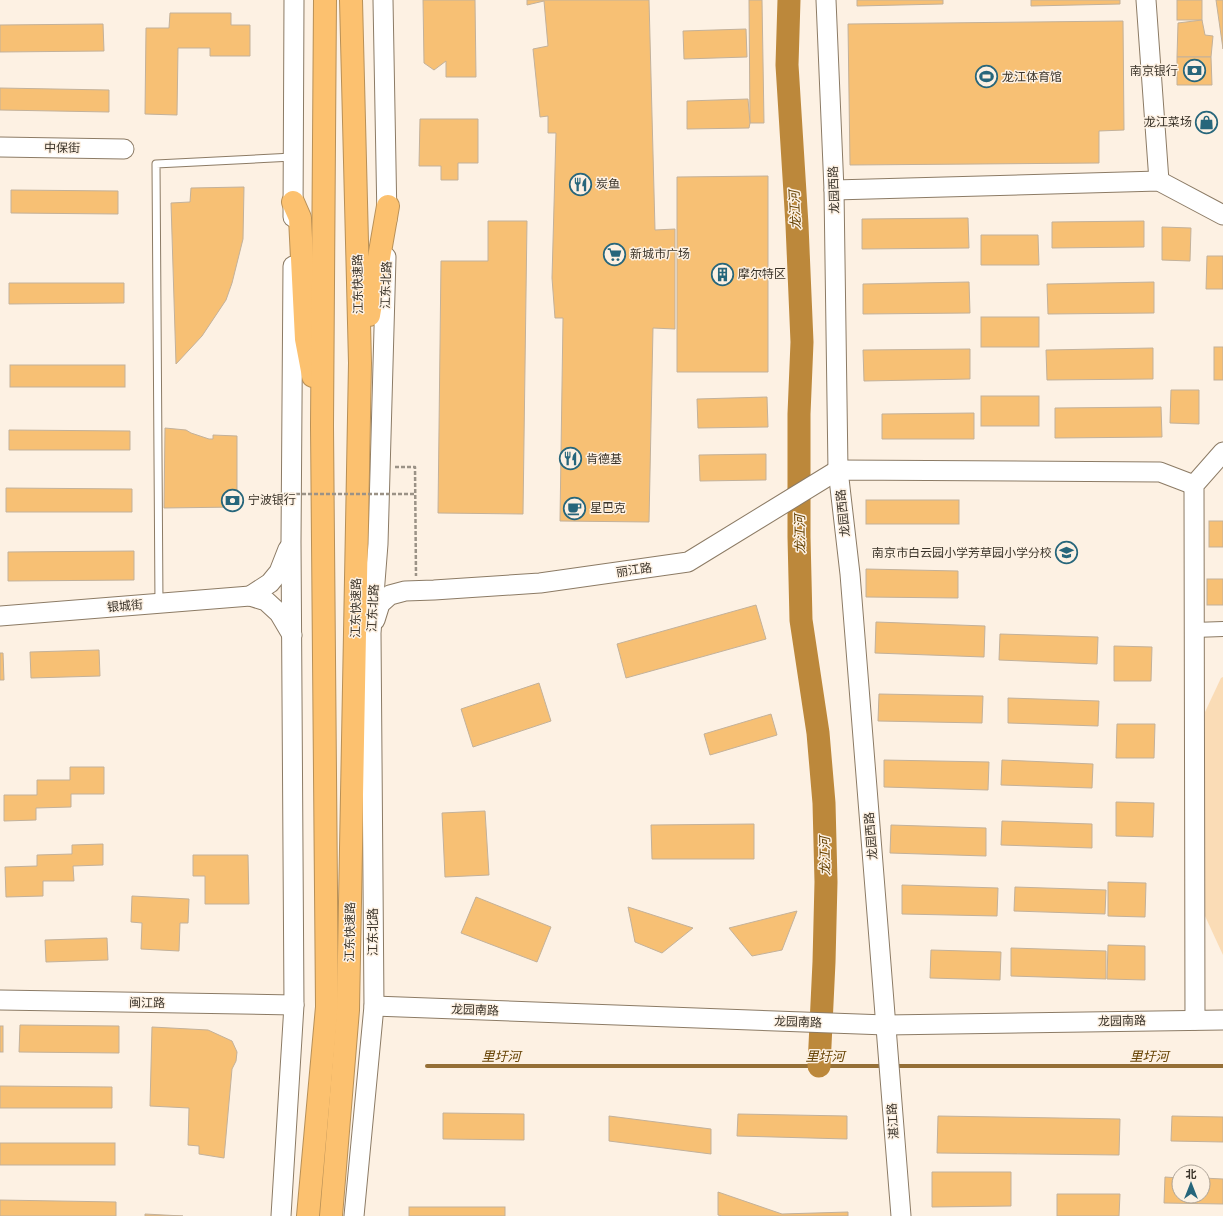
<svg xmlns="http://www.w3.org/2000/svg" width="1223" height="1216" viewBox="0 0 1223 1216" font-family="'Fira Sans Condensed','Noto Sans SC',sans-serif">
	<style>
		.green { fill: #fadcb6 }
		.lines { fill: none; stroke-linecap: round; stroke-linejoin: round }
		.stream { stroke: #956f36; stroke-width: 4 }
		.river { stroke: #bc883b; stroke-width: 23 }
		.building { fill: #f7c074; stroke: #c3b19a }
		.lane-casing { stroke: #8c7b65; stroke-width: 9 }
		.street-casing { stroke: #8c7b65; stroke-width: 16 }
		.secondary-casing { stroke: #8c7b65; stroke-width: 21 }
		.highway-casing { stroke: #b89057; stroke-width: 24 }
		.path { stroke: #9b9286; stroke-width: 2.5; stroke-dasharray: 4 2; stroke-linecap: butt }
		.lane { stroke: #fff; stroke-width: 7 }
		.street { stroke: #fff; stroke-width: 14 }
		.secondary { stroke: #fff; stroke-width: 19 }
		.highway { stroke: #fcc16f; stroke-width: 22 }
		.path-bridge { stroke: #9b9286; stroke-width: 2.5; stroke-dasharray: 4 2; stroke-linecap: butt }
		.labels { text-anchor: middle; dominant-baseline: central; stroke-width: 3; stroke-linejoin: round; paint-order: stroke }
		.poi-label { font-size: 12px; fill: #3b342a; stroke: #fdf1e3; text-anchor: start }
		.street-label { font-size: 12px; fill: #3b342a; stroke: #fdf1e3 }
		.water-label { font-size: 13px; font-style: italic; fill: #664203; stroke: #fdf1e3 }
	</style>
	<rect width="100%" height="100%" fill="#fdf1e3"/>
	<!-- green -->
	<path class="green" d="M1223 677V955L1205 916V712L1221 678Z"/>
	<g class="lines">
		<!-- stream -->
		<g class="stream">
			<path d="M427 1066H885"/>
			<path d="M894 1066H1223"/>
		</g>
		<!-- river -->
		<path class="river" d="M789 0 787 65 797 225 802 342 799 414V537L801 620 818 733 824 803 826 882 824 962 819 1066"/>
	</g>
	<!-- building -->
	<g class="building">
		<path d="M423 0H475L476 77H446V61L434 70 424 63Z"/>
		<path d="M527 0H649L655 230 675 229V329L653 328 649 522 560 521 563 318H555L552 278 556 133H548V116L540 117 533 49 548 46 544 1 527 5Z"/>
		<path d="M749 0H762L764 123H750Z"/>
		<path d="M857 0H943V4L857 6Z"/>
		<path d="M1031 0H1120V4L1031 6Z"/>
		<rect x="1177" y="0" width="25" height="20"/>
		<path d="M1216 0H1223V49Z"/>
		<path d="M170 13H231V25H250V56H210V48H178L177 115 145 114 146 28H169Z"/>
		<path d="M1202 20 1205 35 1213 36 1211 57H1177L1178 23Z"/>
		<path d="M1123 21 1124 130 1099 131V163L850 165 848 24Z"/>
		<path d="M103 24 104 51 0 52V25Z"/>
		<path d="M746 29 747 57 684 59 683 31Z"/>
		<path d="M1177 57H1211L1212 85H1177Z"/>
		<path d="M0 88 109 90V112L0 110Z"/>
		<path d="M748 99 750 123 749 128 687 129V101Z"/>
		<path d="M420 119H478V163H458V180H441V166H419Z"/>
		<path d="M768 176V372H677V177Z"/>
		<path d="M244 187 243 239 232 283 226 300 202 336 176 364 171 203 190 202 191 188Z"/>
		<path d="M11 190 118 191V214L11 213Z"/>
		<path d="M968 218 969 248 862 249V219Z"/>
		<path d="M488 221H527L523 514 438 513 441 261H488Z"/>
		<path d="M1144 221V247L1052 248V222Z"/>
		<path d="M1162 227 1191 228 1190 261 1162 260Z"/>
		<path d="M981 235H1038L1039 265H981Z"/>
		<path d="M1207 256H1223V289H1206Z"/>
		<path d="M969 282 970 313 863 314V284Z"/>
		<path d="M1154 282V313L1048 314 1047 284Z"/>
		<path d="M9 283H124V303L9 304Z"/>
		<rect x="981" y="317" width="58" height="30"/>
		<rect x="1214" y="347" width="9" height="33"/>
		<path d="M1153 348V379L1047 380 1046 350Z"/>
		<path d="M970 349V379L864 381 863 350Z"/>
		<rect x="10" y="365" width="115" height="22"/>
		<path d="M1171 390H1199V424L1170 423Z"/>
		<rect x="981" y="396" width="58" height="30"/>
		<path d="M767 397 768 427 698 428 697 399Z"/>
		<path d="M1161 407 1162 437 1055 438V408Z"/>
		<path d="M974 413V439H882V414Z"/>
		<path d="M165 428 186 430 191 433 209 439H213V435L237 436V507L164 508Z"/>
		<path d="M9 430 130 431V450H9Z"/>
		<path d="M766 454V480L700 481 699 455Z"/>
		<path d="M6 488 132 489V512H6Z"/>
		<rect x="866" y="500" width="93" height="24"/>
		<rect x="1209" y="521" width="14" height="26"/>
		<path d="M134 551V580L8 581V552Z"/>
		<path d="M866 569 958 571V598L866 597Z"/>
		<rect x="1207" y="579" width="16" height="26"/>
		<path d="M756 605 766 639 626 678 617 644Z"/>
		<path d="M876 622 985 626 984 657 875 653Z"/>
		<path d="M1000 634 1098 637 1097 664 999 660Z"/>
		<path d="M1114 646 1152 647 1151 681H1114Z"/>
		<path d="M99 650 100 676 31 678 30 652Z"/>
		<path d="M0 653H3L4 680H0Z"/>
		<path d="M539 683 551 721 473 747 461 709Z"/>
		<path d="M879 694 983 696 982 723 878 721Z"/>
		<path d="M1008 698 1099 701 1098 726 1008 723Z"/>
		<path d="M771 714 777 735 710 755 704 734Z"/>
		<path d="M1117 724H1155L1154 758H1116Z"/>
		<path d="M884 760 989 762 988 790 884 787Z"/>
		<path d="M1002 760 1093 764 1092 788 1001 785Z"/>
		<path d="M70 767H104V794H71V807L36 808V820L4 821V795H37V780H70Z"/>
		<path d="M1116 802 1154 803 1153 837 1116 836Z"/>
		<path d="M485 811 489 875 445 877 442 813Z"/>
		<path d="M1002 821 1092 824V848L1001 845Z"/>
		<path d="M754 824V859H652L651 825Z"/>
		<path d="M891 825 986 828V856L890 853Z"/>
		<path d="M103 844V865L73 866 74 881H43V896L6 897 5 867 37 866V855L72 854V845Z"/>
		<path d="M193 855H248L249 904H205V876H193Z"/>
		<path d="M1108 882 1146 883 1145 917 1108 916Z"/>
		<path d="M902 885 998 888 997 916 902 914Z"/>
		<path d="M1015 887 1106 890 1105 914 1014 911Z"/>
		<path d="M132 896 189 899 188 923H180L179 951 141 949 142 923 131 922Z"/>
		<path d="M476 897 551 927 537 962 461 933Z"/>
		<path d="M628 907 693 928 662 953 635 942Z"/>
		<path d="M797 911 782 950 752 956 729 928Z"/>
		<path d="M107 938 108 960 46 962 45 940Z"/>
		<path d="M1108 945 1145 946V980L1107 979Z"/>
		<path d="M1011 948 1106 951V979L1011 976Z"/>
		<path d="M931 950 1001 952 1000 980 930 978Z"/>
		<path d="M20 1025 119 1026V1053L19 1052Z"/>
		<rect x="0" y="1026" width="3" height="26"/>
		<path d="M152 1027 208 1030 232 1041 237 1052 236 1061 232 1069 224 1158 199 1154V1146L188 1145 189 1108 150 1106Z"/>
		<path d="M0 1086 112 1087V1108H0Z"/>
		<path d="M443 1113 524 1114V1140L443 1139Z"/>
		<path d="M738 1114 847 1116V1139L737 1136Z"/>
		<path d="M609 1116 711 1129V1154L609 1141Z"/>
		<path d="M938 1116 1120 1119 1119 1155 937 1153Z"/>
		<path d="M1172 1116 1223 1117V1142L1171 1141Z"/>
		<rect x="0" y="1143" width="115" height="22"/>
		<path d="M932 1172H1011V1206L932 1207Z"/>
		<path d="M1165 1177 1179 1178V1196H1203V1178L1223 1179V1204L1164 1203Z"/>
		<path d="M718 1192 782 1214 848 1212V1216H722L718 1215Z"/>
		<path d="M1057 1194H1120L1119 1216H1057Z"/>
		<path d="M0 1200 116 1202V1216H0Z"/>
		<rect x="409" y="1207" width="96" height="9"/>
		<path d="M145 1214 183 1216H145Z"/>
	</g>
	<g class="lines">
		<defs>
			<path id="lane" d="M159 603 156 164 293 157"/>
			<path id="street" d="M1194 630 1223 629"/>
			<g id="secondary">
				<path d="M383 0 387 220"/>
				<path d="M826 0 834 190 838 470 850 574 901 1216"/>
				<path d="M1146 0 1159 181"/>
				<path d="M0 147 124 149"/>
				<path d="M834 190 1159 181 1223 215"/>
				<path d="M293 217 294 0"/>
				<path d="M250 596 270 583 279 572 288 549"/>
				<path d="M0 616 250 596 266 601 279 613 292 635"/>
				<path d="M375 620 380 604 390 595 405 591 434 590 540 583 688 562 838 470 1160 472 1194 485"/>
				<path d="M0 1000 294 1005"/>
				<path d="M374 1006 886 1025 1223 1020"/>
				<path d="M1195 1020 1194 485 1223 452"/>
				<path d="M281 1216 294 1005 291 542 293 266"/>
				<path d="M354 1216 374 1006 371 633 378 544 386 257"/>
			</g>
			<g id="highway">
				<path d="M293 202 300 218 306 339 313 376"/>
				<path d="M369 315 388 206"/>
				<path d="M308 1216 327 1007 322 426 325 0"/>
				<path d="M331 1216 348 1010 360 363 351 0"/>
			</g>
		</defs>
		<!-- lane casing -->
		<use href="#lane" class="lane-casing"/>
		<!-- street casing -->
		<use href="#street" class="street-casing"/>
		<!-- secondary casing -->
		<use href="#secondary" class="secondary-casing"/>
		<!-- highway casing -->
		<use href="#highway" class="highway-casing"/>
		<!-- path -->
		<path class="path" d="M395 467H415L416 576"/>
		<!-- lane -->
		<use href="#lane" class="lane"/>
		<!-- street -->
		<use href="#street" class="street"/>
		<!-- secondary -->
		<use href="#secondary" class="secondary"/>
		<!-- highway -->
		<use href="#highway" class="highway"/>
		<!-- path-bridge -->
		<path class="path-bridge" d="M278 494H416"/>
	</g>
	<!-- icons -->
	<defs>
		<symbol id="bank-ring" viewBox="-11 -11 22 22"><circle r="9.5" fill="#fdf1e3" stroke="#27667b" stroke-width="1.5"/><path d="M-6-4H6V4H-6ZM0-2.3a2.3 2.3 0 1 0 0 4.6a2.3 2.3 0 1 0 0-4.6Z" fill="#27667b"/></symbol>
		<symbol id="stadium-ring" viewBox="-11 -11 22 22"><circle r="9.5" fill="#fdf1e3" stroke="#27667b" stroke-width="1.5"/><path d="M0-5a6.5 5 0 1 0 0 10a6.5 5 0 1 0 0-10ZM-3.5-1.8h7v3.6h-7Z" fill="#27667b"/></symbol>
		<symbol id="shop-ring" viewBox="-11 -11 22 22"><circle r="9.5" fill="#fdf1e3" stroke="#27667b" stroke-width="1.5"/><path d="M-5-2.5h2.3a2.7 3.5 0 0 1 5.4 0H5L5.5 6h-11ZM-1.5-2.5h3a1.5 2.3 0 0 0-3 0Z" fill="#27667b"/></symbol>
		<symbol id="restaurant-ring" viewBox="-11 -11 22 22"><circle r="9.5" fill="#fdf1e3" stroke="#27667b" stroke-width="1.5"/><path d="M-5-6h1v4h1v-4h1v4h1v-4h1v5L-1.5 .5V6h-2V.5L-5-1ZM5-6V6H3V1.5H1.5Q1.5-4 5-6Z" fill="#27667b"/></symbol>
		<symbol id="supermarket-ring" viewBox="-11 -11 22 22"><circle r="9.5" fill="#fdf1e3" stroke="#27667b" stroke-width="1.5"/><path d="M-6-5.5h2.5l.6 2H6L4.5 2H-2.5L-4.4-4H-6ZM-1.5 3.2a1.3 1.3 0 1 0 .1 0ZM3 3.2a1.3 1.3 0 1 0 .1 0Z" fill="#27667b"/></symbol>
		<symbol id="building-ring" viewBox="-11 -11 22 22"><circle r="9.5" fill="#fdf1e3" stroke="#27667b" stroke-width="1.5"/><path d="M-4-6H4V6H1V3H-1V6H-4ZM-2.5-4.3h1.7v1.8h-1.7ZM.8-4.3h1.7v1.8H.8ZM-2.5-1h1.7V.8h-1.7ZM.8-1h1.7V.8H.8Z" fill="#27667b"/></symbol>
		<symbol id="cafe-ring" viewBox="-11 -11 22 22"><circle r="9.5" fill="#fdf1e3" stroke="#27667b" stroke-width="1.5"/><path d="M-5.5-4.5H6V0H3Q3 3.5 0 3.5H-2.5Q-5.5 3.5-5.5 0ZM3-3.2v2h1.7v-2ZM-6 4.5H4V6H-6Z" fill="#27667b"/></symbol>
		<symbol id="school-ring" viewBox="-11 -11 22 22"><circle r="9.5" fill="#fdf1e3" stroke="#27667b" stroke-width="1.5"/><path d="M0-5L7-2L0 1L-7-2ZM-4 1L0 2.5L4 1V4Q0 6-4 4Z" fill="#27667b"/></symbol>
	</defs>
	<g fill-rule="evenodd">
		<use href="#bank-ring" x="1182" y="58" width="25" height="25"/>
		<use href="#stadium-ring" x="974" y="64" width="25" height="25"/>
		<use href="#shop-ring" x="1194" y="110" width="25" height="25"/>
		<use href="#restaurant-ring" x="568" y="172" width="25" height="25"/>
		<use href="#supermarket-ring" x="602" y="242" width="25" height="25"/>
		<use href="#building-ring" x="710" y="262" width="25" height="25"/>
		<use href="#restaurant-ring" x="558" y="446" width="25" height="25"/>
		<use href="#bank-ring" x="220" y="488" width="25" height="25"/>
		<use href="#cafe-ring" x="562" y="496" width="25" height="25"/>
		<use href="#school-ring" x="1054" y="540" width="25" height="25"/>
	</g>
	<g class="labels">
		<!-- poi labels -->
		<g class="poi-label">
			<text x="1178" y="71" text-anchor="end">南京银行</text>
			<text x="1002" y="77">龙江体育馆</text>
			<text x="1192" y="122" text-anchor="end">龙江菜场</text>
			<text x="596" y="184">炭鱼</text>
			<text x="630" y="254">新城市广场</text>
			<text x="738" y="274">摩尔特区</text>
			<text x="586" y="459">肯德基</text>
			<text x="248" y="500">宁波银行</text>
			<text x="590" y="508">星巴克</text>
			<text x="1052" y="553" text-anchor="end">南京市白云园小学芳草园小学分校</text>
		</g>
		<!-- street labels -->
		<g class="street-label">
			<text transform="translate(62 148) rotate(1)">中保街</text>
			<text transform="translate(834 190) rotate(-92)">龙园西路</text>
			<text transform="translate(358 284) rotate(-91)">江东快速路</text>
			<text transform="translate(386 285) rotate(-88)">江东北路</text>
			<text transform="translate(843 513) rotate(-96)">龙园西路</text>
			<text transform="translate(634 570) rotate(-8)">丽江路</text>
			<text transform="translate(125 606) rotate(-5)">银城街</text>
			<text transform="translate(356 608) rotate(-89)">江东快速路</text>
			<text transform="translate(373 608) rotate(-87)">江东北路</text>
			<text transform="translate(871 836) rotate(-95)">龙园西路</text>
			<text transform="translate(350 932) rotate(-89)">江东快速路</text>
			<text transform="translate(373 932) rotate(-90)">江东北路</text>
			<text transform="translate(147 1003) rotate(1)">闽江路</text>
			<text transform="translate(475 1010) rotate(2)">龙园南路</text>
			<text transform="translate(1122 1021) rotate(-1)">龙园南路</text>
			<text transform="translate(798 1022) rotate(2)">龙园南路</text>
			<text transform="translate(893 1121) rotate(-94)">湛江路</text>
		</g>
		<!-- water labels -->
		<g class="water-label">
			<text transform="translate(795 210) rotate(-93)">龙江河</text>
			<text transform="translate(800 534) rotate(-91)">龙江河</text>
			<text transform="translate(825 856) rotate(-91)">龙江河</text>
			<text x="501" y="1056">里圩河</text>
			<text x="825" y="1056">里圩河</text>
			<text x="1149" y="1056">里圩河</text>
		</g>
	</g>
	<!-- north arrow -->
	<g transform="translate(1191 1184)"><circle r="19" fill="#fdf1e3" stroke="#afa599"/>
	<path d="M0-3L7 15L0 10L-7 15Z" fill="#27667b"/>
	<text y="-6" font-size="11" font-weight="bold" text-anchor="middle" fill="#3b342a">北</text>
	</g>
</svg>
